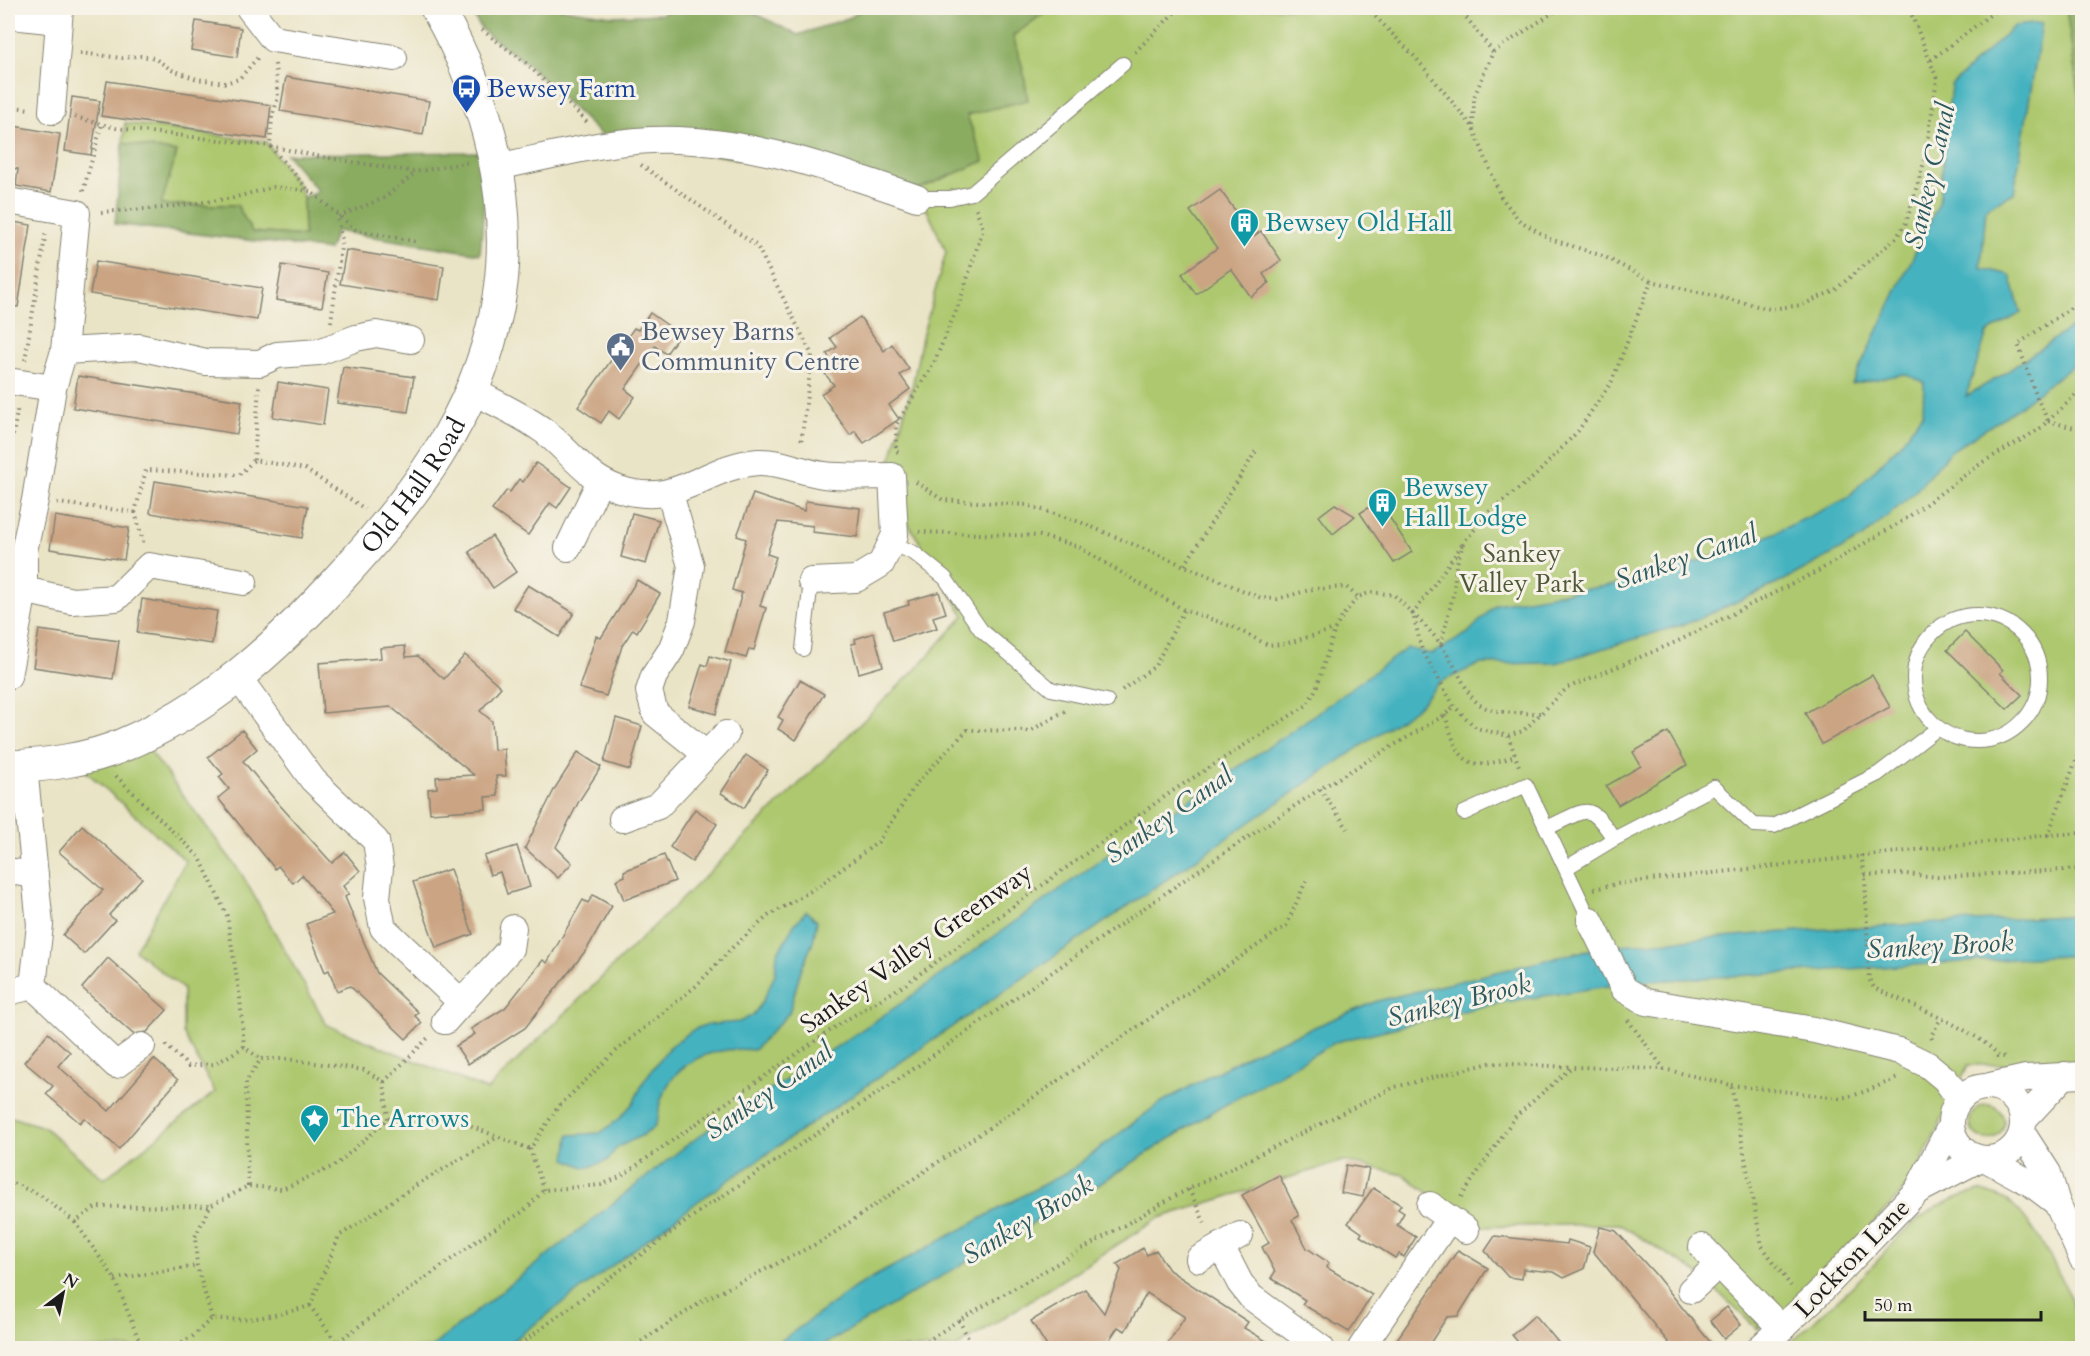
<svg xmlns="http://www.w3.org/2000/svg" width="2090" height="1356" viewBox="0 0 2090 1356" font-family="Cardo,serif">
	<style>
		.green { fill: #adc86e; stroke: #647245; stroke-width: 1.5 }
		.forest { fill: #8aac61; stroke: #53643e; stroke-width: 1.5 }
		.water { fill: #44b2c0; stroke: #30676e; stroke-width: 1.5 }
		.building { fill: #cba483 }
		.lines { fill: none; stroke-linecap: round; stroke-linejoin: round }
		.service-casing { stroke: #838071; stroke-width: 16 }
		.minor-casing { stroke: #838071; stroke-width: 28 }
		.tertiary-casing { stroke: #838071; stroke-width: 35 }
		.path { stroke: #838071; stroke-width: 4; stroke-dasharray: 1.5 4.5; stroke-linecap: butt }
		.service { stroke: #fff; stroke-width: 14 }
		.minor { stroke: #fff; stroke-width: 26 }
		.tertiary { stroke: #fff; stroke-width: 33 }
		.labels { text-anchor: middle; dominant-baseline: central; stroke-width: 6; stroke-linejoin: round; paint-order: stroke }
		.transit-label { font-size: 26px; fill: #164399; stroke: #f7f3e8; text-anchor: start }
		.culture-label { font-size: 26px; fill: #0d838f; stroke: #f7f3e8; text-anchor: start }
		.service-label { font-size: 26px; fill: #4e5e75; stroke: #f7f3e8; text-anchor: start }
		.street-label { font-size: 26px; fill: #1c1c1c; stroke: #f7f3e8 }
		.park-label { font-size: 26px; fill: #4f5839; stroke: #f7f3e8 }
		.water-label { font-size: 27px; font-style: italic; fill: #2c585e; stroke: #f7f3e8 }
	</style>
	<rect width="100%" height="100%" fill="#f7f3e8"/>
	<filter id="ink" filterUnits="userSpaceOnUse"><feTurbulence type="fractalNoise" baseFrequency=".0167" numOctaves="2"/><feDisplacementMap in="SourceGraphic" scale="12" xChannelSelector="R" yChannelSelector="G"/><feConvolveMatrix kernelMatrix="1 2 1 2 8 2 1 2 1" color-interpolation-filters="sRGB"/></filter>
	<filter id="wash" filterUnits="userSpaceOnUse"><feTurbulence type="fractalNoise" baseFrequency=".008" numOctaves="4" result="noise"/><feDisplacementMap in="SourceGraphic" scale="24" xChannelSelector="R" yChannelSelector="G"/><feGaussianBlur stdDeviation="1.35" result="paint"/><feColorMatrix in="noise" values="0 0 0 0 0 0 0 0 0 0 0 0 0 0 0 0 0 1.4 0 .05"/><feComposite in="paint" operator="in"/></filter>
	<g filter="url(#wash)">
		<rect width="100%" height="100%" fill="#eae4c6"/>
		<!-- green -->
		<g class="green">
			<path d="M872 8H2082V1064L1968 1065 1911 1183 1796 1304 1757 1329 1698 1273 1619 1224 1475 1227 1404 1175 1343 1161 1159 1218 956 1348H8V1116L44 1127 104 1179 215 1092 183 1033V989L135 950 186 861 71 758 138 735 241 873 327 1025 487 1090 917 668 964 616 884 483 913 383 922 337 946 252 928 212 917 198Z"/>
			<path d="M125 123 266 142 299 186 303 197 304 236 252 232 237 205H160L177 152 123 143Z"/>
			<circle cx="1987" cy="1122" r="17"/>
			<path d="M1980 1191C1993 1194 2004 1197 2014 1206 2037 1226 2083 1311 2082 1341L2061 1348H1784C1811 1323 1840 1299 1866 1273 1905 1232 1922 1204 1980 1191Z"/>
		</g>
		<!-- forest -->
		<g class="forest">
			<path d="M469 8H557L612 16 662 14 675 8H744L798 35 851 17 863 8H1051L1013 36 1023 69 1028 100 967 115 984 161 919 189 602 136 526 63 482 30Z"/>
			<path d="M2066 8H2082V121Z"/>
			<path d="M123 143 177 152 161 205H237L252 232 304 236 303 197 319 192 286 154 480 152 485 193 480 254 336 231 329 250 115 224Z"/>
		</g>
		<!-- water -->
		<g class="water">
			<path d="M2042 23 2014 193 1986 208 1981 268 2010 275 2021 313 1987 333 1966 396 1999 377 2076 324 2082 347V358L2015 410 1951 451 1912 495 1862 538 1777 584 1691 622 1556 663 1480 664 1440 682 1419 706 697 1202 503 1348H430L683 1148 737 1109 791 1077 900 1004 1116 849 1286 735 1407 648 1432 654 1468 633 1496 604 1635 581 1749 545 1846 499 1899 445 1923 414 1924 382 1904 374 1852 384 1939 203 1951 85 2014 26Z"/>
			<path d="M806 911 817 921 813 942 801 970 789 1013 754 1050C715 1046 675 1059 661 1100 657 1109 661 1119 654 1127 645 1138 626 1140 615 1150 612 1153 611 1158 607 1161L586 1168 566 1159 569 1135 600 1133 619 1119 633 1103 645 1079 670 1046 693 1030 705 1025 739 1022 753 1015 763 1001 775 974 777 954 794 925Z"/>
			<path d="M2082 915V955L1634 982 1492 1004 1336 1042 1209 1114 1080 1196 818 1348H771L857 1286 1072 1169 1160 1103 1254 1052 1377 1001 1592 949 1620 945 1811 930Z"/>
		</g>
		<g id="blocks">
			<!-- building -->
			<g class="building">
				<path d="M196 21 241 28 237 57 191 50Z"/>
				<path d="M286 77 429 101 423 135 280 111Z"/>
				<path d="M107 81 271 105 267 139 101 116Z"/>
				<path d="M72 97 100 101 91 155 65 151Z"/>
				<path d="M8 125 60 134 51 192 16 186 18 169 8 168Z"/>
				<path d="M1220 190 1254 236 1261 231 1281 260 1263 274 1269 283 1251 297 1231 269 1196 294 1182 274 1217 248 1190 211Z"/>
				<path d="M8 221 31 225 18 307 8 306Z"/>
				<path d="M346 250 444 266 439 300 340 284Z"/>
				<path d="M96 261 262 288 257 320 90 294Z"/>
				<path d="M282 265 328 273 322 307 276 300Z"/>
				<path d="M650 313 680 334 666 354 655 346 625 389 635 397 619 419 609 411 601 423 578 407 634 328 638 330Z"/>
				<path d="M860 317 884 351 892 344 909 369 900 375 910 389 889 405 899 419 864 443 855 431 850 435 821 394 834 385 825 374 835 367 827 354 837 347 830 338Z"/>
				<path d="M343 367 414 377 408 412 337 403Z"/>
				<path d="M78 376 242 401 237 434 73 408Z"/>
				<path d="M278 382 328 390 323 425 273 417Z"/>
				<path d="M536 463 571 487 557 508 550 503 528 535 492 510 507 490 510 492 519 479 523 482Z"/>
				<path d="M155 481 308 506 302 538 150 513Z"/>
				<path d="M753 494 804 511 806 501 860 508 857 537 812 532 813 526 778 522 767 554 776 557 760 606 766 608 754 650 749 649 746 658 725 652 742 593 732 590 746 539 737 536Z"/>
				<path d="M1379 501 1412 552 1394 563 1360 513Z"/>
				<path d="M1335 504 1355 516 1333 534 1319 516Z"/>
				<path d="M632 513 659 520 646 564 621 557Z"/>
				<path d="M55 516 129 528 124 560 50 549Z"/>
				<path d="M492 536 516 572 493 588 469 552Z"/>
				<path d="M637 580 660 594 637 632 633 629 622 646 606 696 579 688 596 636 601 638Z"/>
				<path d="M528 585 574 613 559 637 513 608Z"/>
				<path d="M939 592 946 613 933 617 937 628 893 641 884 612 909 605 908 601Z"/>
				<path d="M142 599 217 611 212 644 137 633Z"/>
				<path d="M39 630 119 641 113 679 33 667Z"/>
				<path d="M1965 632 2003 670 2000 673 2022 695 2007 709 1947 650Z"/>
				<path d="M874 633 883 666 859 673 851 644 856 643 855 639Z"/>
				<path d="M405 646 406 657 418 656 444 679 465 655 501 687 480 711 492 721 494 750 504 749 506 776H496L498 796 485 797 486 809 430 813 428 789 437 788 436 777 474 775 391 707 323 713 319 663 381 658 380 648Z"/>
				<path d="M710 656 731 662 716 714 689 706 702 664 707 666Z"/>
				<path d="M1872 675 1890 707 1822 744 1805 713Z"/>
				<path d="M800 680 824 694 796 740 778 729 783 720 778 717Z"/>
				<path d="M616 718 642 726 630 770 604 762Z"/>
				<path d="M242 730 257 749 243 761 276 801 332 863 345 852 360 871 343 886 349 894 345 897 377 973 418 1012 415 1016 422 1023 406 1039 350 986 337 991 329 970 325 972 306 924 333 914 302 875 293 883 278 866 275 869 218 798 229 789 219 777 223 774 208 757Z"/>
				<path d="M1668 732 1687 765 1618 805 1606 786 1641 766 1633 752Z"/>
				<path d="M578 752 601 767 579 801 556 847 572 863 558 878 525 848 555 788Z"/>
				<path d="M746 755 768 770 744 808 721 793Z"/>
				<path d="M695 809 717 824 692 862 670 847Z"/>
				<path d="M82 825 142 878 109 915 115 920 84 954 63 935 103 890 59 852Z"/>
				<path d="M517 846 530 887 507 894 500 872 490 875 484 856Z"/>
				<path d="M664 855 675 881 624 900 616 880 625 876 624 871Z"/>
				<path d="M450 869 473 934 436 948 413 882Z"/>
				<path d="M593 895 612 906 587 949 525 1028 468 1064 456 1046 475 1034 471 1029 505 1008 543 960 547 963 583 900 588 903Z"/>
				<path d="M108 958 167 1010 147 1032 133 1034 82 988Z"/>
				<path d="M48 1033 70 1052 58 1066 109 1111 154 1059 178 1080 119 1149 84 1118 80 1123 46 1094 53 1086 24 1062Z"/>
				<path d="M1346 1165 1369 1169 1363 1197 1341 1193Z"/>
				<path d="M1279 1175 1299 1216 1292 1220 1307 1248 1329 1263 1326 1267 1372 1295 1349 1332 1302 1304 1305 1300 1271 1278 1275 1272 1262 1247 1269 1243 1242 1195Z"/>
				<path d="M1373 1188 1401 1205 1398 1209 1404 1213 1397 1225 1416 1237 1404 1257 1399 1254 1395 1258 1360 1236 1362 1233 1348 1223Z"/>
				<path d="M1600 1227 1616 1231 1655 1274 1715 1348H1673L1593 1251Z"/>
				<path d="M1495 1236 1567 1244 1568 1240 1590 1247 1584 1269 1564 1278 1554 1272 1523 1269 1522 1279 1508 1277 1485 1251Z"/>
				<path d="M1143 1248 1147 1255 1156 1250 1169 1270 1248 1322 1244 1328 1278 1348H1165L1185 1317 1147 1293 1125 1331 1118 1327 1104 1348H1048L1031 1321 1085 1289 1104 1313 1121 1270 1117 1264Z"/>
				<path d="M1458 1250 1488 1268 1458 1316 1447 1317 1427 1348H1391Z"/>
				<path d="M1727 1307 1741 1325 1724 1339 1710 1321Z"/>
				<path d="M1535 1315 1563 1348H1523L1512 1335Z"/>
			</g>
		</g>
	</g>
	<g filter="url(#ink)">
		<use href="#blocks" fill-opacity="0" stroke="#838071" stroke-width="1.5"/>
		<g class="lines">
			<defs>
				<g id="service">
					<path d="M917 198H950L972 193 1123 64"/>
					<path d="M891 543 914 553 945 578 981 630 1051 689 1107 701"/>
					<circle cx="1977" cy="678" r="63"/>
					<path d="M803 649 811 581"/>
					<path d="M1464 813 1526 785 1590 920"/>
					<path d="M1547 828C1587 810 1588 799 1614 839L1566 868"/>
					<path d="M1614 839 1714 787 1754 825 1774 826 1878 774 1938 728"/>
				</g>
				<g id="minor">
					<path d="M249 8 273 39 394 58"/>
					<path d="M21 17 58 21"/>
					<path d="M52 111 60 8"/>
					<path d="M497 167C555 155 618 137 678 140 761 143 839 171 917 198"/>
					<path d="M8 201 77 213 64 351 53 388 35 500 24 551V590L8 676"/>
					<path d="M64 351 139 347 206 362 260 363 277 355 319 352 356 338 376 334 411 340"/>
					<path d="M8 381 53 388"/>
					<path d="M473 391C497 404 522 415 544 431 570 451 586 478 619 489 679 509 703 466 758 462 781 461 801 472 824 475 846 478 870 476 892 476L895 535 881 564 856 579 811 581"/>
					<path d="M670 494 691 566 682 621 671 650 654 676 649 691 655 713 706 754"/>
					<path d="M568 548 600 481"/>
					<path d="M24 590 72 601 116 598 149 566 244 582"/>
					<path d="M238 677 313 780 376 841 380 868 377 898 383 928 462 1003"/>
					<path d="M24 767 40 925 33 986 116 1065 142 1046"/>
					<path d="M622 819 658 806 726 734"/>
					<path d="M8 871 35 875"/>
					<path d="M1590 920 1624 989 1646 1002 1814 1030 1899 1051 1928 1065 1945 1079 1959 1098"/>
					<path d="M8 992 33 986"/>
					<path d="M445 1021 510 949 513 928"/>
					<path d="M1990 1086 2026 1078 2082 1075"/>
					<circle cx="1987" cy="1123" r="36"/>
					<path d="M2023 1120 2065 1075"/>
					<path d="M1986 1159 2032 1184 2057 1203 2048 1173 2022 1133"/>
					<path d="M1917 1191 1950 1127"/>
					<path d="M2057 1203 2082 1258"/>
					<path d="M1430 1205 1466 1230"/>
					<path d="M1221 1246 1240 1283 1251 1297 1321 1348"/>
					<path d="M1702 1247 1782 1329"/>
					<path d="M1199 1259 1240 1235"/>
					<path d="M1691 1290 1719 1264"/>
					<path d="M1361 1348 1449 1219"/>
					<path d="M1760 1348 1815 1297 1917 1191 1979 1159"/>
				</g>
				<g id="tertiary">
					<path id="s1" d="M8 767C42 766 92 759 123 745 209 709 276 648 338 580 411 501 476 418 497 309 517 205 488 98 437 8"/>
				</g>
			</defs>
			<!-- service casing -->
			<use href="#service" class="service-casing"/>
			<!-- minor casing -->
			<use href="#minor" class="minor-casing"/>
			<!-- tertiary casing -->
			<use href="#tertiary" class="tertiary-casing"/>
			<!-- path -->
			<g class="path">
				<path d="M1367 8 1415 57 1473 127 1501 197 1519 220 1550 239 1603 256 1651 281"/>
				<path d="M1459 8 1493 52 1474 97 1473 126"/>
				<path d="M482 30 526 63 588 123"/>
				<path d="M1135 52 1179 8"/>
				<path d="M1493 52 1560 8"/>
				<path d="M80 53 122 58 141 56 154 58 172 70 197 79 225 83 239 79 259 56"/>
				<path d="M1931 60 1999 8"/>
				<path d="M275 64 278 97 272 118 270 146 309 191"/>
				<path d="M8 106 29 109"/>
				<path d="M75 117 116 128 270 146 316 156 415 172 469 162"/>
				<path d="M641 165 757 246 812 355 801 444"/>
				<path d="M83 191 102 124"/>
				<path d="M101 212 161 208 233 198 273 187 310 191 356 230 418 242"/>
				<path d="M331 322 342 240 337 217 384 198 415 173"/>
				<path d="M25 360 46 231"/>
				<path d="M2048 421 2082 389"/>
				<path d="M2048 421 2082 430"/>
				<path d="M898 452 896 451V425L934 363 960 301 983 229 976 208"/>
				<path d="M254 460 259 386"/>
				<path d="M8 465 18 406"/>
				<path d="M916 482 943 500 1027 505 1080 522 1261 598 1277 599 1313 589 1346 587 1358 597"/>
				<path d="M57 503 135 512 146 470 239 475 254 460 305 469 365 509"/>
				<path d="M135 512 144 545"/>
				<path d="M919 532 1040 536 1077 546 1184 610 1231 626 1268 645 1285 644 1335 629"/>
				<path d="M1462 545 1413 614C1423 624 1434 634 1441 645 1479 700 1460 715 1541 713"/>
				<path d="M1185 565 1256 451"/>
				<path d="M1441 644 1454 591 1456 566 1464 542 1490 511 1534 477 1578 431 1612 381 1651 281 1770 309 1802 305 1835 290 1896 238 1906 223 1925 159 1937 79 1909 8"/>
				<path d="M1122 690 1155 666 1184 610"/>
				<path d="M1445 715C1459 762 1466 774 1515 756"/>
				<path d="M1508 736 1520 769"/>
				<path d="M2082 744 2048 835 2082 833"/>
				<path d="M116 776 200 858 227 916 240 998 244 1047 261 1059"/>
				<path d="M1320 789 1348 829"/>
				<path d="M1861 855 1865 875 1869 979 1874 988C1902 1001 1984 1033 1998 1056L2005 1057"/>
				<path d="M1865 875 1906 874 1938 877 2082 869"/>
				<path d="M1594 889 1616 884 2048 835"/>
				<path d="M1628 1020 1664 1069 1731 1085 1762 1246 1791 1286"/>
				<path d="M1932 1039 1931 1036 1940 1020"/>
				<path d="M166 1045 188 1066 215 1064 244 1047"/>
				<path d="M384 1082 428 1038"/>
				<path d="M1731 1085 1839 1098C1860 1096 1878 1085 1898 1078"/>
				<path d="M8 1181 40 1195 75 1222 96 1207 210 1206"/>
				<path d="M248 1186 246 1081 261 1059H287L364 1070 384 1082 388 1119"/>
				<path d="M1189 1189 1206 1226"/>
				<path d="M544 1190 530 1149 558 1107 617 1050 696 986 733 947 768 916 816 888 878 842 916 784 967 730 1030 731 1065 711"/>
				<path d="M1461 1197 1515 1117 1572 1067 1664 1069"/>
				<path d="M75 1222 115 1279 142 1348"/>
				<path d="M115 1279 197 1266"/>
				<path d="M310 1306 339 1236 418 1184 496 1138"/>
				<path d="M212 1318 197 1266 195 1237 210 1206 248 1186 282 1189 336 1165 388 1119 449 1118 530 1149"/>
				<path d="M959 1320 973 1348"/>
				<path d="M171 1348 193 1336 212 1318C246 1323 277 1315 310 1306L336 1342"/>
				<path d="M329 1348 489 1232 524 1211 544 1190 601 1185 620 1177 841 1023 903 986 1171 792 1307 705 1316 689 1335 629 1344 614 1358 597 1371 592 1394 595 1413 614 1422 650 1454 706 1476 728 1508 736 1523 731 1567 688 1676 642 1820 570 1904 520 1983 462 2038 430 2048 421 2037 398 2018 344 2082 300"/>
				<path d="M515 1348 700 1211 899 1079 1190 876 1320 789 1445 715 1454 706"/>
				<path d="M631 1348 706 1299 822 1241 1286 926 1307 879"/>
				<path d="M917 1348 959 1320 1175 1196 1395 1087 1490 1063 1572 1067"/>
				<path d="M2078 1348 2082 1347"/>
			</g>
			<!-- service -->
			<use href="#service" class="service"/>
			<!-- minor -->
			<use href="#minor" class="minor"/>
			<!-- tertiary -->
			<use href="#tertiary" class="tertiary"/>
		</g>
	</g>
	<!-- icons -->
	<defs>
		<symbol id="bus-pin" viewBox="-11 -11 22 30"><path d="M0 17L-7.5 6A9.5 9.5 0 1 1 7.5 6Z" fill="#1a4fb4" stroke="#f7f3e8"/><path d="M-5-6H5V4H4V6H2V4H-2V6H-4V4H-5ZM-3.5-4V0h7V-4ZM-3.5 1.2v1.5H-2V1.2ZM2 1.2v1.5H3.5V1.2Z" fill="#fff"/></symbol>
		<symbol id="building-pin" viewBox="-11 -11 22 30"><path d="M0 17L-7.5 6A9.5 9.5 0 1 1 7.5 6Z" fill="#0f9aa8" stroke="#f7f3e8"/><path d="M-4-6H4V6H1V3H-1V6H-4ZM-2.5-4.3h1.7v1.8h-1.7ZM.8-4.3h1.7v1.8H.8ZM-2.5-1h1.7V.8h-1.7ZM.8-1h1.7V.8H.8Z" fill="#fff"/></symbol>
		<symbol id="civic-pin" viewBox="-11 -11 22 30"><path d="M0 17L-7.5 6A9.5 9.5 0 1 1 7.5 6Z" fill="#5c6f8a" stroke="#f7f3e8"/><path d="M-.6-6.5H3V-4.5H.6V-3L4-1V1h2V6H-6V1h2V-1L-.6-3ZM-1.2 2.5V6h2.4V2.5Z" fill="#fff"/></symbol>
		<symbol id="sight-pin" viewBox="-11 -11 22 30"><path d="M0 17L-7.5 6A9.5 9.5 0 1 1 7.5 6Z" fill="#0f9aa8" stroke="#f7f3e8"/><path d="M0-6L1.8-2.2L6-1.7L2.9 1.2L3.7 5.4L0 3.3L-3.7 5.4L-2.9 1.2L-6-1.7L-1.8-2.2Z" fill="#fff"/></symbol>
	</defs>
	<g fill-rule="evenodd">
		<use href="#bus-pin" x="450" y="72" width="33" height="45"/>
		<use href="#building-pin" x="1228" y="206" width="33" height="45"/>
		<use href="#civic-pin" x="604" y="330" width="33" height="45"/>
		<use href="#building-pin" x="1366" y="486" width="33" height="45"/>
		<use href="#sight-pin" x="298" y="1102" width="33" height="45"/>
	</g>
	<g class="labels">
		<!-- transit labels -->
		<g class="transit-label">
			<text x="487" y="88">Bewsey Farm</text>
		</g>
		<!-- culture labels -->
		<g class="culture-label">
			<text x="1265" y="222">Bewsey Old Hall</text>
			<text x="1404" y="487">Bewsey<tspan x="1404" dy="30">Hall Lodge</tspan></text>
			<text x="336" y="1118">The Arrows</text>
		</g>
		<!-- service labels -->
		<g class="service-label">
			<text x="641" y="331">Bewsey Barns<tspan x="641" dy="30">Community Centre</tspan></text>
		</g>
		<!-- street labels -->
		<g class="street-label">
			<text stroke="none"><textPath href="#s1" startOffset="512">Old Hall Road</textPath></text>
			<text transform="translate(916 948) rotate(-35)">Sankey Valley Greenway</text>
			<text transform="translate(1852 1258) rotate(-46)">Lockton Lane</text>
		</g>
		<!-- park labels -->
		<g class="park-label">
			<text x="1522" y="553">Sankey<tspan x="1522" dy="30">Valley Park</tspan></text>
		</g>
		<!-- water labels -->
		<g class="water-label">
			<text transform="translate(1930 176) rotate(-77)">Sankey Canal</text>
			<text transform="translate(1686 557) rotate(-19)">Sankey Canal</text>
			<text transform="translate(1169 815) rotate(-35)">Sankey Canal</text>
			<text transform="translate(1940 946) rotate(-3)">Sankey Brook</text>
			<text transform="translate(1459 1001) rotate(-14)">Sankey Brook</text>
			<text transform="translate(769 1091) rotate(-35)">Sankey Canal</text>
			<text transform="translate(1028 1220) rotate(-31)">Sankey Brook</text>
		</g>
	</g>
	<!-- margin -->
	<rect width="2090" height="1356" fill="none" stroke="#f7f3e8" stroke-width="30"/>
	<!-- north arrow -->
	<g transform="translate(63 1293) rotate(32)" stroke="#f7f3e8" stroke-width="4.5" paint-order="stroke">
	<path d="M0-4.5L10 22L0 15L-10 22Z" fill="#1c1c1c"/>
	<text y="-9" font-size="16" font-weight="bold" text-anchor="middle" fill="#1c1c1c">N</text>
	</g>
	<!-- scale -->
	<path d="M1865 1311v9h176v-9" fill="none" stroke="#1c1c1c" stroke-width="3"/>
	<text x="1874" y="1311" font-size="18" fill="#1c1c1c" stroke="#f7f3e8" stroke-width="4.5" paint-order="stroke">50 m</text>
</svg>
